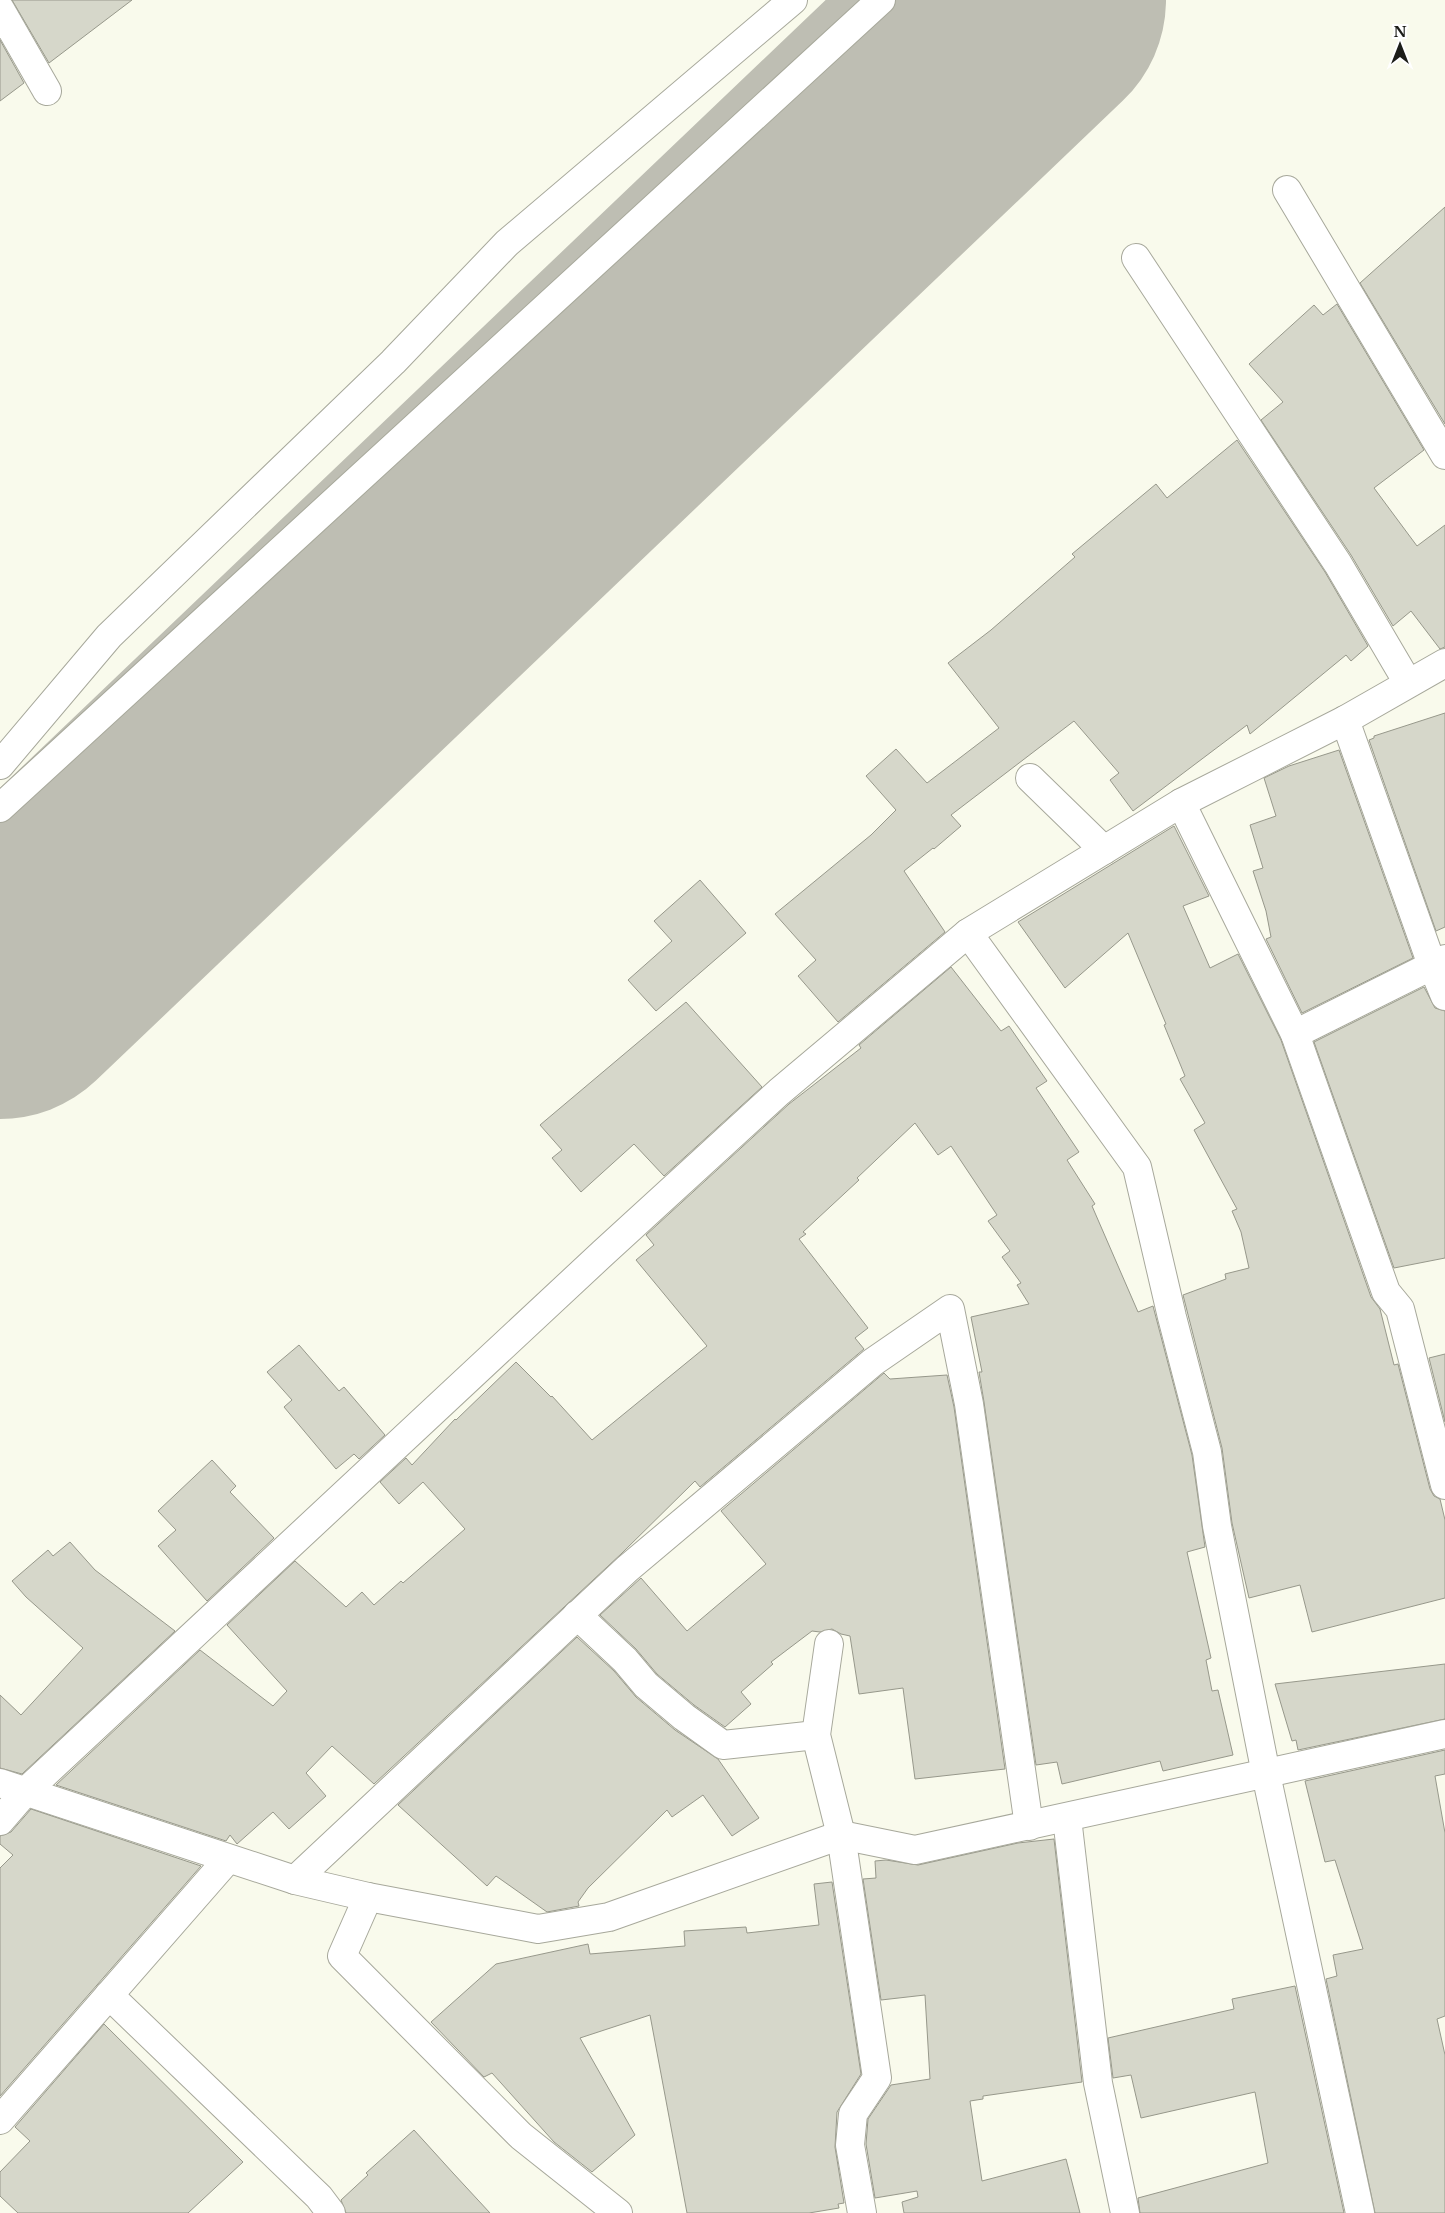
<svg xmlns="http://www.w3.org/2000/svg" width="1445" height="2213" viewBox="0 0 1445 2213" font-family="'Libre Baskerville',serif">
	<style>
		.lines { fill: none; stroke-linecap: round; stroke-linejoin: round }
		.runway { stroke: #bebeb3; stroke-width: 278 }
		.building { fill: #d6d7ca; stroke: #97988b }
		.minor-casing { stroke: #a7a89b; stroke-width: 30 }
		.minor { stroke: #fff; stroke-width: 28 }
	</style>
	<rect width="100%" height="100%" fill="#f9faec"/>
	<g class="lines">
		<!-- runway -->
		<path class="runway" d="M0 980 1027 0"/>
	</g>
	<!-- building -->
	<g class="building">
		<path d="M12 0H132L49 63Z"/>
		<path d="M0 40 24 83 0 101Z"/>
		<path d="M1445 207V424L1360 283Z"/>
		<path d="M1337 304 1424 450 1374 488 1417 546 1445 525V647L1440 649 1411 611 1393 626 1351 555 1261 420 1283 402 1249 364 1314 305 1323 315Z"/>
		<path d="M1237 440 1325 572 1368 646 1351 661 1346 655 1250 734 1247 725 1133 811 1110 780 1119 773 1074 721 951 815 961 826 934 849 933 848 904 871 945 932 838 1022 798 976 816 960 775 914 871 835 896 810 866 776 896 749 927 783 999 728 948 663 991 630 1075 557 1072 554 1156 484 1167 498Z"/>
		<path d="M1445 713V927L1436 931 1369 740 1374 738V736Z"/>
		<path d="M1339 750 1413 958 1302 1013 1266 939 1271 937 1266 911 1253 871 1263 868 1250 825 1276 816 1264 778 1289 766Z"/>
		<path d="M1174 826 1209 896 1183 906 1210 968 1238 954 1281 1040 1371 1297 1380 1309 1394 1365 1398 1364 1430 1489 1434 1496 1440 1499 1445 1520V1598L1312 1632 1300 1585 1249 1598 1232 1523 1222 1448 1183 1295 1226 1279 1225 1274 1249 1268 1241 1232 1232 1211 1237 1209 1194 1130 1205 1123 1180 1079 1185 1076 1164 1025 1166 1024 1128 933 1065 988 1018 922Z"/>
		<path d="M700 880 746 933 656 1011 628 980 672 941 654 921Z"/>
		<path d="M951 967 1001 1031 1009 1026 1047 1081 1036 1088 1079 1152 1067 1160 1095 1204 1092 1206 1138 1312 1153 1306 1192 1455 1205 1547 1187 1552 1211 1658 1206 1660 1212 1691 1218 1690 1233 1755 1163 1771 1160 1761 1062 1784 1057 1762 1036 1765 984 1402 979 1372H982L971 1317 1029 1304 1017 1285 1021 1283 1002 1257 1010 1251 988 1221 997 1215 951 1146 938 1155 915 1123 857 1178 859 1180 803 1232 806 1234 799 1239 868 1328 855 1338 864 1349 700 1487 695 1481 621 1554 374 1784 332 1746 306 1773 326 1796 289 1829 273 1812 237 1844 230 1835 226 1841 56 1785 200 1650 273 1706 287 1691 227 1625 295 1561 346 1607 362 1592 374 1605 401 1581 403 1583 465 1529 423 1482 399 1504 380 1482 406 1458 412 1465 455 1419 456 1420 516 1362 551 1397 552 1396 592 1440 707 1346 636 1260 654 1245 646 1235 789 1104 861 1048 859 1045Z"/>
		<path d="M1424 987 1435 1008 1445 1011V1258L1394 1268 1314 1042Z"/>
		<path d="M686 1002 762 1087 664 1176 634 1144 581 1192 552 1158 562 1150 540 1125Z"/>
		<path d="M299 1345 339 1391 344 1387 385 1435 359 1459 354 1454 336 1469 284 1407 292 1400 267 1372Z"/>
		<path d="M1445 1354V1422L1429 1358Z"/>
		<path d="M884 1373 890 1379 947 1375 954 1407 1005 1769 915 1779 903 1688 859 1694 850 1636 841 1634 832 1629 820 1632 812 1631 771 1662 773 1664 741 1692 751 1704 725 1727 694 1705 657 1674 636 1649 600 1615 641 1578 687 1631 766 1564 721 1511Z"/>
		<path d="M212 1460 236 1486 230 1492 274 1538 207 1601 158 1546 176 1530 158 1511Z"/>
		<path d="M70 1542 95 1570 175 1631 22 1774 0 1768V1695L21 1715 83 1648 26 1597 12 1581 48 1550 53 1556Z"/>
		<path d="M577 1637 614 1671 636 1697 675 1730 718 1759 759 1818 732 1836 703 1795 672 1817 667 1810 588 1888 578 1902 579 1906 547 1912 496 1876 487 1886 398 1805Z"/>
		<path d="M1445 1664V1719L1298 1750 1296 1740 1292 1741 1275 1684Z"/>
		<path d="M1445 1750V1774L1435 1776 1445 1833V2016L1437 2019 1445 2055V2213H1375L1326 1979 1337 1976 1333 1955 1363 1949 1335 1860 1325 1862 1305 1781Z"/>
		<path d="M31 1809 201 1866 0 2096V1868L13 1855 0 1844V1836L11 1832Z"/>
		<path d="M1054 1839 1082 2082 983 2096V2099L970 2101 982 2181 1066 2159 1080 2213H904L902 2202 918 2197 917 2191 875 2198 866 2144 868 2119 891 2085 930 2079 925 1995 881 2000 863 1879 876 1878 875 1861 886 1860 918 1865 1018 1843Z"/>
		<path d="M832 1882 861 2074 837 2112 835 2147 844 2203 838 2204 839 2208 809 2213H687L650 2015 580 2038 635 2135 592 2172 554 2142 492 2073 484 2077 431 2022 496 1964 588 1944 590 1954 685 1946 684 1931 746 1927 747 1933 819 1925 814 1884Z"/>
		<path d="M1295 1986 1344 2213H1140L1138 2198 1268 2163 1255 2092 1141 2118 1131 2075 1113 2078 1108 2038 1234 2009 1232 1999Z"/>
		<path d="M104 2024 243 2162 188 2213H18L0 2196V2172L30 2141 15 2127Z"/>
		<path d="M414 2130 453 2173 490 2213H346L341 2200 368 2175 366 2173Z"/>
	</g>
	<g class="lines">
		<defs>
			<g id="minor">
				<path d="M0 9 47 91"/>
				<path d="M1287 190 1445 455"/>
				<path d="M1136 258 1338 564 1408 683"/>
				<path d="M1345 720 1432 965 1445 996"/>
				<path d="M0 765 109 636 393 362 507 243 793 0"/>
				<path d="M1030 778 1104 850"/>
				<path d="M1181 803 1295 1034 1386 1292 1400 1309 1445 1485"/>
				<path d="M0 808 881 0"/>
				<path d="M968 933 1137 1167 1172 1317 1207 1452 1217 1526 1266 1774 1360 2213"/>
				<path d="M1295 1034 1445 959"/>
				<path d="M577 1615 625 1660 646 1685 684 1717 723 1745 816 1735"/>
				<path d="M829 1644 816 1735 841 1835 877 2078 853 2114 850 2145 862 2213"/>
				<path d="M0 1783 295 1880 368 1897 538 1929 609 1917 841 1835 915 1850 1445 1734"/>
				<path d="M1067 1818 1098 2083 1125 2213"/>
				<path d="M0 1821 25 1792 603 1253 779 1092 968 933 1181 803 1345 720 1445 663"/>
				<path d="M295 1880 627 1569 873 1362 950 1309 969 1404 1029 1826"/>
				<path d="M368 1897 342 1956 521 2136 618 2213"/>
				<path d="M109 1995 319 2197 331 2213"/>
				<path d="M0 2120 228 1859"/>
			</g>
		</defs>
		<!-- minor casing -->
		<use href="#minor" class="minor-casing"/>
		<!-- minor -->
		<use href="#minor" class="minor"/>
	</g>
	<!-- north arrow -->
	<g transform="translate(1400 45)" stroke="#ffffff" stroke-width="4" paint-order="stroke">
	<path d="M0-4L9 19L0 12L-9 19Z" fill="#1c1d18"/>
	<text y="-8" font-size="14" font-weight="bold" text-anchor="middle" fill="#1c1d18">N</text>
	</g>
</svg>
